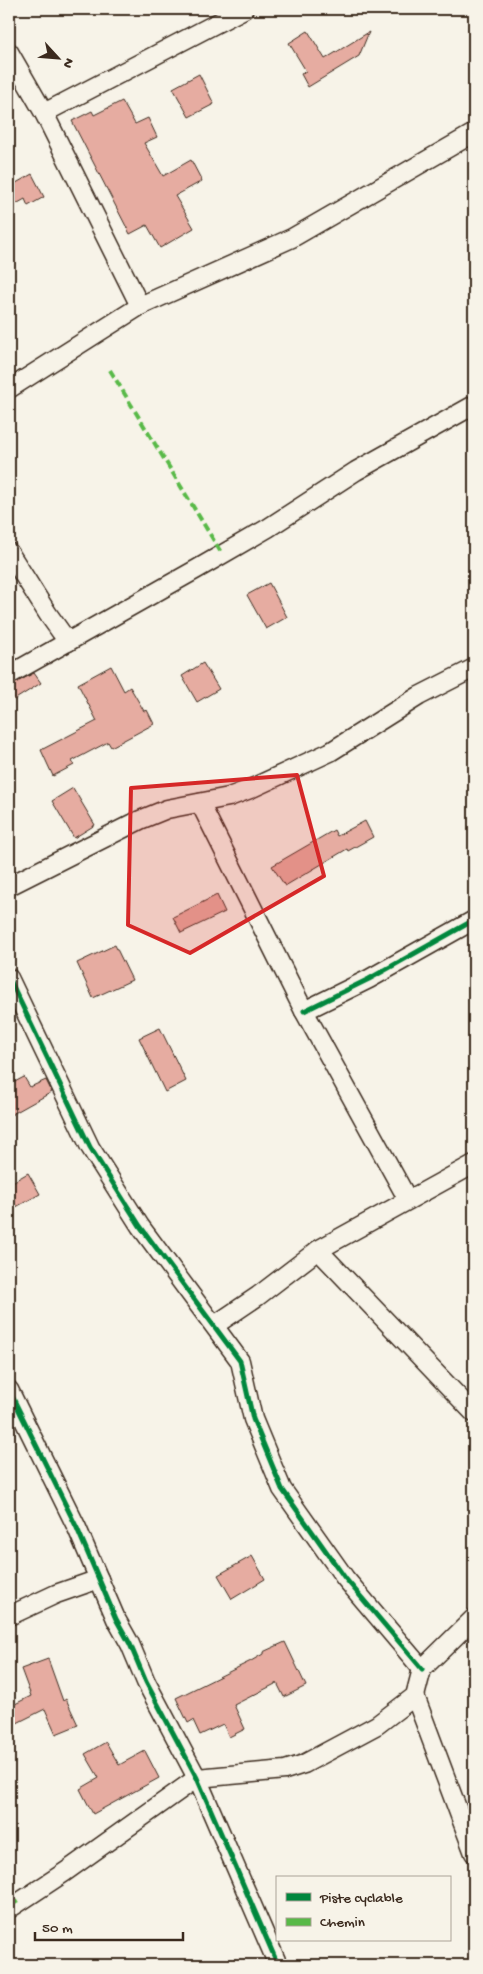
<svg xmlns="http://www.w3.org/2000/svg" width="483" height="1974" viewBox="0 0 483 1974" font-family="'Gochi Hand',sans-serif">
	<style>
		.building { fill: #e6aca1; stroke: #3b2a1e }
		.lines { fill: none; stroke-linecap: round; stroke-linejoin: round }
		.street-casing { stroke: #3b2a1e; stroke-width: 21 }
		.street { stroke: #f7f3e8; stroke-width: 18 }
		.quiet { stroke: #58b947; stroke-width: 4; stroke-dasharray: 8 4; stroke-linecap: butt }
		.cycleway-casing { stroke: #f7f3e8; stroke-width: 8 }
		.cycleway { stroke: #00873e; stroke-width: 5 }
		.marked { fill: #d62828; fill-opacity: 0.2; stroke: #d62828; stroke-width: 4; stroke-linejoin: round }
	</style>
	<rect width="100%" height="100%" fill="#f7f3e8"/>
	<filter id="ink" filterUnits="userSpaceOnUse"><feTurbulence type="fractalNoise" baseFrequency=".02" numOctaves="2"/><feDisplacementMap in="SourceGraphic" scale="10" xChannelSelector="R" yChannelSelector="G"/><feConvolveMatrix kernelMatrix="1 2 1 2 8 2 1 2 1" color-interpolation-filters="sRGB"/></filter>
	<g filter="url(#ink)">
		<!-- building -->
		<g class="building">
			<path d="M308 31 325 59 369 32 359 56 308 87 301 74 306 71 289 43Z"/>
			<path d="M199 74 214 104 189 117 173 88Z"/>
			<path d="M122 101 135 124 148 118 157 137 144 143 163 176 191 160 202 181 175 196 194 228 160 248 147 225 130 234 72 121 92 111 94 115Z"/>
			<path d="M32 174 44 197 28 206 25 199 9 208V187Z"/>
			<path d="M269 583 287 617 266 629 247 595Z"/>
			<path d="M203 663 219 689 197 702 182 676Z"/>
			<path d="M111 666 124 691 130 687 144 711 147 710 154 724 111 747 108 742 72 761 74 765 53 776 41 750 97 721 78 684Z"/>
			<path d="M34 673 41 683 14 700 9 691V686Z"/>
			<path d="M73 788 95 825 74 838 52 801Z"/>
			<path d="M365 821 373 837 348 851 347 849 285 886 272 866 334 830 337 836Z"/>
			<path d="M217 895 225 912 181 933 173 917Z"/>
			<path d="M115 945 132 980 93 998 77 963Z"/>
			<path d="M160 1028 186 1081 165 1092 139 1038Z"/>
			<path d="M24 1077 30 1087 46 1080 52 1092 9 1116V1085Z"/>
			<path d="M28 1173 40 1194 16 1207 9 1193V1184Z"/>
			<path d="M252 1556 265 1579 232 1599 218 1575Z"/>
			<path d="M285 1642 306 1686 284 1697 277 1683 234 1705 245 1729 229 1737 223 1724 200 1735 193 1720 188 1723 176 1698 251 1661 263 1654V1652Z"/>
			<path d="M48 1659 63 1701 66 1699 78 1725 56 1734 45 1709 9 1727V1707L31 1696 21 1669Z"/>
			<path d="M106 1742 119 1765 145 1751 159 1778 93 1814 80 1789 99 1778 85 1754Z"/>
		</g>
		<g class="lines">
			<defs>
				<g id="street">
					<path d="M9 52 44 113 140 306"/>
					<path d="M44 113 244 9"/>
					<path d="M9 389 140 306 292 238 474 133"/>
					<path d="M9 552 48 614 68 642"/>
					<path d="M9 675 197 569 268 528 356 471 474 405"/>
					<path d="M200 803 304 1011 408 1200"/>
					<path d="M9 886 140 820 167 809 229 797 250 789 330 752 419 696 474 668"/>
					<path d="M9 978 90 1147 140 1226 240 1361 253 1419 282 1489 345 1578 422 1669"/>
					<path d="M304 1011 369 979 474 920"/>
					<path d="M318 1250 474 1413"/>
					<path d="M215 1325 258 1296 318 1250 474 1164"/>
					<path d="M9 1390 77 1528 116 1619 130 1644 146 1682 197 1778 278 1965"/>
					<path d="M9 1616 56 1594 99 1579"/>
					<path d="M415 1696 474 1853"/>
					<path d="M9 1909 65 1872 197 1778 285 1770 304 1764 377 1725 415 1696 422 1669 474 1618"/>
				</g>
			</defs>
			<!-- street casing -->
			<use href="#street" class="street-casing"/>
			<!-- street -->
			<use href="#street" class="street"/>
			<!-- quiet -->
			<g class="quiet">
				<path d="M110 370 222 554"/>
				<path d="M9 1890 17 1904"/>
			</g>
			<defs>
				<g id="cycleway">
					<path d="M9 978 90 1147 140 1226 240 1361 253 1419 282 1489 345 1578 422 1669"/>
					<path d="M304 1011 369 979 474 920"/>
					<path d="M9 1390 77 1528 116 1619 130 1644 146 1682 197 1778 278 1965"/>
				</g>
			</defs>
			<!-- cycleway casing -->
			<use href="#cycleway" class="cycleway-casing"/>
			<!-- cycleway -->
			<use href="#cycleway" class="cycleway"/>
		</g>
	</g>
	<!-- marked area -->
	<path class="marked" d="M297 775 324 876 190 953 128 925 131 788Z"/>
	<!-- margin -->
	<rect width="483" height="1974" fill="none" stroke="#f7f3e8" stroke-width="30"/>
	<rect x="15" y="15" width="453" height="1944" fill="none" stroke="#3b2a1e" stroke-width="2" filter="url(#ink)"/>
	<!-- legend -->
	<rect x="276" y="1876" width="175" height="65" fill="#f7f3e8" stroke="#aca397"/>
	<rect x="286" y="1893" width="25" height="8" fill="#00873e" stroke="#aca397"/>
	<text x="320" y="1902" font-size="15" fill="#3b2a1e">Piste cyclable</text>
	<rect x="286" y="1918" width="25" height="8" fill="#58b947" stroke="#aca397"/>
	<text x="320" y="1926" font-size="15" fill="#3b2a1e">Chemin</text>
	<!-- north arrow -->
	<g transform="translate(58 58) rotate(116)" stroke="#f7f3e8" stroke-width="4" paint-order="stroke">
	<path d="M0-4L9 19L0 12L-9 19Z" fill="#3b2a1e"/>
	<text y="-8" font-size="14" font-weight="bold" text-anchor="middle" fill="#3b2a1e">N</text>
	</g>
	<!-- scale -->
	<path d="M35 1932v8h148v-8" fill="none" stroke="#3b2a1e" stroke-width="2.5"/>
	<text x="42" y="1932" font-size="15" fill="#3b2a1e" stroke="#f7f3e8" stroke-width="4" paint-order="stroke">50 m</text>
</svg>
